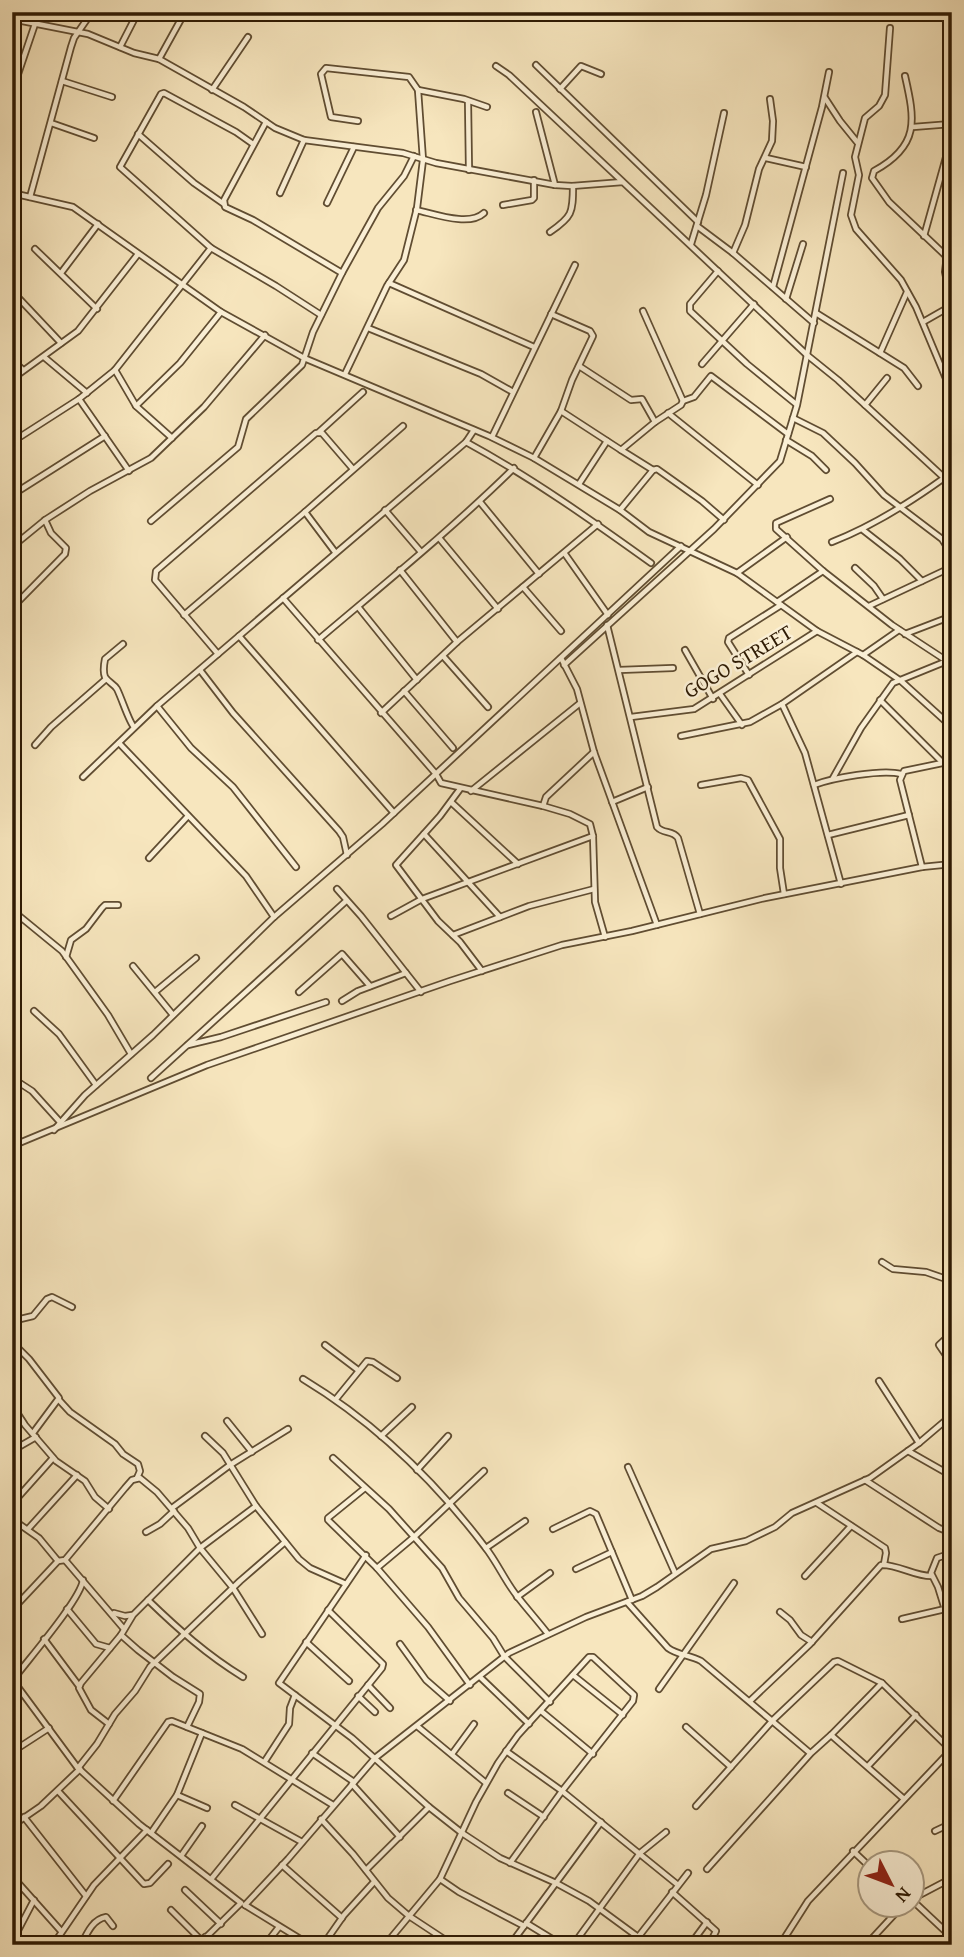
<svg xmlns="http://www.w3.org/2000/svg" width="964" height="1957" viewBox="0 0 964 1957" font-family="'Gentium Book Plus',serif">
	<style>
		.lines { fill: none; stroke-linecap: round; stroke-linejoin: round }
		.street-casing { stroke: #604d32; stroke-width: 8 }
		.street { stroke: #faefd5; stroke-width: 4.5 }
		.labels { text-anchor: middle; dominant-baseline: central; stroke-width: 5; stroke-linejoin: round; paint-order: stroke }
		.street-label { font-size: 21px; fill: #2e1a03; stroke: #faefd5 }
	</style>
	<rect width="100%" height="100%" fill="#f7e6be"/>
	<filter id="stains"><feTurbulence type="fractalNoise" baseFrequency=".00286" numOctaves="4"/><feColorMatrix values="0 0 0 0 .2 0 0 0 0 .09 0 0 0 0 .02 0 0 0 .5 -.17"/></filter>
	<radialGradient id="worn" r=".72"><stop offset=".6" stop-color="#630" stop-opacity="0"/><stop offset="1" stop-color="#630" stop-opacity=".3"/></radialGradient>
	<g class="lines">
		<defs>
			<g id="street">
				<path d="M12 19 88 34 134 53 159 59 185 12"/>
				<path d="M890 28 885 95 879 106 865 118 855 157 859 175 851 215 856 229 901 280 916 307 952 393"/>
				<path d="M120 47 138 12"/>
				<path d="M159 59 244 107 275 128 304 140 403 153 436 163 555 185 572 186 623 182 807 355 838 380 952 485"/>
				<path d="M536 65 698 222"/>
				<path d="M496 66 509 75 622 181"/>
				<path d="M905 76C915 120 920 146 874 171L872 178 889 202 946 256"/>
				<path d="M62 81 112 97"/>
				<path d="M560 89 581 66 601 74"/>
				<path d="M212 90 248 37"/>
				<path d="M418 90 464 99 487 107"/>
				<path d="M12 92 35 24 44 12"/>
				<path d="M825 98 840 121 857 142"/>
				<path d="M468 101 469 170"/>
				<path d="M536 112 555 185"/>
				<path d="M266 122 224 200 225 207 253 220 342 273"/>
				<path d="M51 123 94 138"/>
				<path d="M913 127 951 124"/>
				<path d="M138 134 194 183 224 204"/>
				<path d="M253 144 236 132 164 93 161 94 120 167 211 248 276 286 321 315"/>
				<path d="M766 158 806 167"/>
				<path d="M12 193 73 207 221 312 304 358 489 436 534 458 620 510 649 532 737 573 817 631 863 655 901 681 952 727"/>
				<path d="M280 193 304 140"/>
				<path d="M30 197 71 47 74 38 92 12"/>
				<path d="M327 203 354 147"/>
				<path d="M503 205 532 200 534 198V180"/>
				<path d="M416 210C435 214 469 227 484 213"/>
				<path d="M952 215 945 272 952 305"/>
				<path d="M697 226 733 253 745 225 759 169 772 141 773 121 770 99"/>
				<path d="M550 232C572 217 573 213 573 186"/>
				<path d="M924 236 948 150V55"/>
				<path d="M691 244 706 195 724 113"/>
				<path d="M35 249 97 309"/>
				<path d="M733 253 814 323"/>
				<path d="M718 271 690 304V311L747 364 796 404"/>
				<path d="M61 273 98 224"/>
				<path d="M389 283 534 347"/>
				<path d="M773 287 822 107 829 72"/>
				<path d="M12 291 61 343"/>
				<path d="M786 299 803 244"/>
				<path d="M643 311 683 401"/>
				<path d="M816 313 904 368 918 386"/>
				<path d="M923 322 951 306"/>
				<path d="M368 328 481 374 513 392"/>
				<path d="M880 353 907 292"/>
				<path d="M44 357 87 393"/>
				<path d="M12 360 23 370"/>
				<path d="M702 364 754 304"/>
				<path d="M579 366 631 400 642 399 655 422"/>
				<path d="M115 370 136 406 172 438"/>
				<path d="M345 374 387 286 404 260 417 208 423 160 418 90 409 77 326 68 321 74 331 117 358 121"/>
				<path d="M12 379 78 331 138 254"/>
				<path d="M79 399 129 471"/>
				<path d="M865 405 887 378"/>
				<path d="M136 406 180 363 221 312"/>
				<path d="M561 411 621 450 655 422 681 405 683 401 694 397 711 376 788 434"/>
				<path d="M668 413 758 485"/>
				<path d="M793 418 823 433 855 463 884 495 942 539 952 555"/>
				<path d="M319 432 363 392"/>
				<path d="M492 437 575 265"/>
				<path d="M786 440 812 456 826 470"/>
				<path d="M12 442 79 399 115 370 211 248"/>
				<path d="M466 442C532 478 591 520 651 563"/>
				<path d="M621 450 653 470"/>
				<path d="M534 458 561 411 572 380 593 336 590 331 551 314"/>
				<path d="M579 484 607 441"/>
				<path d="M12 495 105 436"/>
				<path d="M830 499 776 523V529L823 571 892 625 947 661 952 671"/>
				<path d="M480 502 539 574"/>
				<path d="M385 510 421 552"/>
				<path d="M620 510 653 470 657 469 702 501 724 520"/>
				<path d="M151 521 238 447 246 419 302 365 313 332 342 273 378 208 404 176 414 156"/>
				<path d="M863 530 900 559 922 581"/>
				<path d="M440 539 498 609"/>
				<path d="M832 542C873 526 908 504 944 478"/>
				<path d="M12 547 45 520 90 491 151 458 204 407 265 335"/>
				<path d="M335 552 305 512 403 426"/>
				<path d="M565 554 608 615"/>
				<path d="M855 568 874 586 883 599"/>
				<path d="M400 570 457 642"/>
				<path d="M737 573 787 537"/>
				<path d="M523 587 561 631"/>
				<path d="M283 598 436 774 441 783 543 806"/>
				<path d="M777 602 823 571"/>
				<path d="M869 606 952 567"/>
				<path d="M12 608 65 554 66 548 51 533 45 520"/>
				<path d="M359 608 417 680"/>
				<path d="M184 615 305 512"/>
				<path d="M607 625 657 827C663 834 673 830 678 838L700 914"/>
				<path d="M905 634 952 616"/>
				<path d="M239 636 394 813"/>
				<path d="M318 640C384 584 452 529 514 468"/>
				<path d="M123 644 105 659C104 664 103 672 105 677 108 682 114 684 117 689 122 699 129 722 134 727"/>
				<path d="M685 650 713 699"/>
				<path d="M218 654 155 580 156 571 316 433H322L353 469"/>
				<path d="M863 655 899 630"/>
				<path d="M443 656 488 707"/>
				<path d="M561 658 577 689 594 752 657 925"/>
				<path d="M564 665 714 529 780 461 797 405 843 173"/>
				<path d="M200 670 233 713 339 831 343 837 347 855"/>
				<path d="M619 670 673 668"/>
				<path d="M749 675 728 642 729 638 781 605"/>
				<path d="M404 691 453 748"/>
				<path d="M720 694 742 725"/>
				<path d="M880 700 943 763"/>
				<path d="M782 704 805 753 841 884"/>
				<path d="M157 706 191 748 233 787 296 867"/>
				<path d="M381 713 457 642 598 524"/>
				<path d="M631 717 694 709 817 631"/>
				<path d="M681 736 750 722 782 704 857 652"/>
				<path d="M119 743 246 876 274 917"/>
				<path d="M35 745 51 727 106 679"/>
				<path d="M594 752 546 797 543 806 570 814 590 824 593 836 595 902 605 937"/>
				<path d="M83 777 157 706 466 442 474 430"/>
				<path d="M833 778 861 728 893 683 952 659"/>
				<path d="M701 785 741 778 748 780 780 839V868L784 894"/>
				<path d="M814 785C832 778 882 769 901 774"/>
				<path d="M460 789 440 816 396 865 438 921 460 942 482 971"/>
				<path d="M471 791 579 704"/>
				<path d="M451 802 518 864"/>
				<path d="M612 802 648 787"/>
				<path d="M424 834 500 917"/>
				<path d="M828 835 909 815"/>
				<path d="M149 858 188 816"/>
				<path d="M922 867 900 780 904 771 952 761"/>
				<path d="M337 889 361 916 421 992"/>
				<path d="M12 914 18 915 62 951 108 1015 131 1054"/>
				<path d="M391 916 422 899 593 836"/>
				<path d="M453 935 529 906 594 889"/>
				<path d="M66 957 71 940 86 929 102 908 105 905H118"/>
				<path d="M133 966 173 1015"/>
				<path d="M155 992 196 958"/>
				<path d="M299 992 342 954 370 986"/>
				<path d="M342 1001 358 991 406 973"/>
				<path d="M34 1011 59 1034 96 1085"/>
				<path d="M188 1045 221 1037 326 1002"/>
				<path d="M12 1078 32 1091 60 1122"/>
				<path d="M151 1078 346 901"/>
				<path d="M54 1130 85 1095 153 1035 274 917 382 824 681 546"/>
				<path d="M12 1146 207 1065 450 981 562 945 632 931 765 898 922 867 952 864"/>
				<path d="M882 1262 893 1269 926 1272 952 1281"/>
				<path d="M12 1321 33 1316 47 1299 52 1297 72 1307"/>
				<path d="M952 1333 939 1345 952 1364"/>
				<path d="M12 1342 29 1359 59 1398 33 1433"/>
				<path d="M325 1345 358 1370"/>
				<path d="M303 1379C374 1422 435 1481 485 1547 497 1562 505 1581 517 1596 527 1609 538 1621 548 1634"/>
				<path d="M879 1381 919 1443"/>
				<path d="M336 1399 367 1361 373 1362 397 1378"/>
				<path d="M59 1400 70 1412 115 1444 123 1454 138 1464 140 1471 137 1478"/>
				<path d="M12 1405 25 1425 56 1461 85 1481 95 1497 109 1509"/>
				<path d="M227 1421 252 1452"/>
				<path d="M12 1426 22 1421"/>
				<path d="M205 1436 223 1453 256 1506 299 1559 310 1568 346 1584"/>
				<path d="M381 1436 412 1407"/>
				<path d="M908 1451 952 1476"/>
				<path d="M12 1456 15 1449 36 1437"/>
				<path d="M333 1458 389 1509 432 1557 442 1568 459 1598 493 1638 504 1656 550 1702"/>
				<path d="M628 1467 675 1573"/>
				<path d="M417 1470 448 1436"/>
				<path d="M865 1480 939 1528 952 1533"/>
				<path d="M365 1488 328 1518V1520L377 1568 428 1627 470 1685"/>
				<path d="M817 1503 885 1548 886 1553 884 1564"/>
				<path d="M12 1504 53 1458"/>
				<path d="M172 1508 230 1465 288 1429"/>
				<path d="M12 1519 39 1538 58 1561"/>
				<path d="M28 1529 77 1475"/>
				<path d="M553 1529 590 1511 596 1514 632 1600"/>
				<path d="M146 1532 160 1524 174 1511"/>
				<path d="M486 1548 525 1521"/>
				<path d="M366 1555 279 1683 352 1738 429 1807 462 1833 500 1858 556 1883 589 1901 649 1945"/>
				<path d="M952 1558 943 1556 937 1558 931 1573 938 1587 952 1632"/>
				<path d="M65 1560 124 1629"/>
				<path d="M377 1568 414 1537 484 1471"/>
				<path d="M576 1569 612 1552"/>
				<path d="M805 1576 851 1526"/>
				<path d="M517 1597 550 1573"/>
				<path d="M148 1600C178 1629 207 1655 243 1677"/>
				<path d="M627 1602 668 1648C677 1655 690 1655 701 1661L810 1753"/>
				<path d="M67 1609 96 1644 110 1648"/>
				<path d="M12 1610 58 1561 65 1560 125 1488 132 1480 140 1478 157 1492 188 1528 200 1548 233 1588 262 1634"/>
				<path d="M780 1612 790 1620 801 1635 812 1642"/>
				<path d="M114 1613 125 1616 132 1615"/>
				<path d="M902 1619 945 1609"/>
				<path d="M121 1635 138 1650 173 1677 200 1694 199 1702 187 1727"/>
				<path d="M44 1639 79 1686"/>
				<path d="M306 1642 349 1681"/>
				<path d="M400 1644 426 1680 450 1701"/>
				<path d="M573 1675 623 1715"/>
				<path d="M480 1677 529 1724"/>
				<path d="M12 1679 77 1767 139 1824 241 1903 198 1945"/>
				<path d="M13 1680C27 1661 81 1599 83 1580"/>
				<path d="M368 1685 390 1708"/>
				<path d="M659 1689 734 1583"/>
				<path d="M358 1696 375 1712"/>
				<path d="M750 1701 810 1644 881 1565C897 1564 914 1576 931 1576"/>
				<path d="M541 1711 593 1754"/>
				<path d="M109 1724 91 1710 79 1688 81 1683 121 1635 133 1615 200 1548 256 1506"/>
				<path d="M417 1726 486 1783"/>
				<path d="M686 1727 731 1767"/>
				<path d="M202 1733 242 1749 333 1805"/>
				<path d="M831 1735 882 1683 951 1750"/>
				<path d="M506 1751 562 1791 678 1885"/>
				<path d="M12 1752 49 1728"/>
				<path d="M312 1753 354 1782"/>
				<path d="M452 1754 474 1724"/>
				<path d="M265 1761 289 1724 290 1708 295 1695"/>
				<path d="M868 1766 916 1715"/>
				<path d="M78 1768 97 1744 115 1714 135 1691 150 1667 240 1581 285 1542"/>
				<path d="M352 1784 400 1837"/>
				<path d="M58 1791 144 1884 150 1883 168 1864"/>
				<path d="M508 1793 544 1817"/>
				<path d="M177 1795 207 1808"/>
				<path d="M113 1801 168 1722 172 1721 202 1733 177 1795 151 1833"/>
				<path d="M235 1805 302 1842"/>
				<path d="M696 1806 773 1720 834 1662 838 1661 882 1683"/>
				<path d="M24 1817 86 1896"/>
				<path d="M321 1819 353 1854 388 1898 409 1916 453 1945"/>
				<path d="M12 1826 41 1806 80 1769"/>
				<path d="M935 1831 952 1823"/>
				<path d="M853 1851 870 1867"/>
				<path d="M181 1856 202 1826"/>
				<path d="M282 1865 342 1918"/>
				<path d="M707 1869 811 1753 831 1735 904 1799"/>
				<path d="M366 1870 429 1807"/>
				<path d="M12 1876 61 1931"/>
				<path d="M212 1878 382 1668 383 1664 328 1610"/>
				<path d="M440 1879 459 1892 524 1926"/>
				<path d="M185 1890 221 1924"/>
				<path d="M672 1892 716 1931 709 1945"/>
				<path d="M912 1899 952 1878"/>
				<path d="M912 1900 944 1930 952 1932"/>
				<path d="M245 1905 288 1859 375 1758 509 1653 586 1617 642 1596 657 1587 711 1549 746 1541 775 1527 792 1513 870 1478 919 1443 952 1415 947 1405 952 1383"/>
				<path d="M245 1905 310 1945"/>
				<path d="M171 1910 202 1941"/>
				<path d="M526 1923 562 1945"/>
				<path d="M205 1937 215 1945"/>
				<path d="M12 1942 34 1900"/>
				<path d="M165 1943 168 1945"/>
				<path d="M53 1945 94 1885 147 1830"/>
				<path d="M81 1945C87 1933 93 1919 106 1917L113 1926"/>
				<path d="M265 1945 279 1927"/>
				<path d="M323 1945 344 1915 374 1882"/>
				<path d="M385 1945 440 1879 476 1802 498 1763 518 1735 589 1657H593L634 1695 633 1701 562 1791 510 1863"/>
				<path d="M510 1945 601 1822"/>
				<path d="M573 1945 640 1853 666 1832"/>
				<path d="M632 1945 688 1873"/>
				<path d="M690 1945 707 1922"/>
				<path d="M780 1945 808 1901 952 1749"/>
				<path d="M866 1945 904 1904"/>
				<path d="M946 1945 952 1941"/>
			</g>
		</defs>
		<!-- street casing -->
		<use href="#street" class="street-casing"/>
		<!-- street -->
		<use href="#street" class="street"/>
	</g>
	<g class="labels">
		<!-- street labels -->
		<g class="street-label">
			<text transform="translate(738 661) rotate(-31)">GOGO STREET</text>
		</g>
	</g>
	<!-- margin -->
	<rect width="964" height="1957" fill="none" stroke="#f7e6be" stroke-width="42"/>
	<rect x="14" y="14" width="936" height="1929" fill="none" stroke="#2e1a03" stroke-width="3.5"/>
	<rect x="21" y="21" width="922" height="1915" fill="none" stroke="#2e1a03" stroke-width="2"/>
	<!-- north arrow -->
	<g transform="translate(891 1884) rotate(132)"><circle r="33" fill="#faefd5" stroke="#a89a81" stroke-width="2"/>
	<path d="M0-5L12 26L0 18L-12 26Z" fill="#8f2418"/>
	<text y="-10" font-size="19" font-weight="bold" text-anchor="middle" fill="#2e1a03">N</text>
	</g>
	<rect width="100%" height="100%" filter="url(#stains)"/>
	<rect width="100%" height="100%" fill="url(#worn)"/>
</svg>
